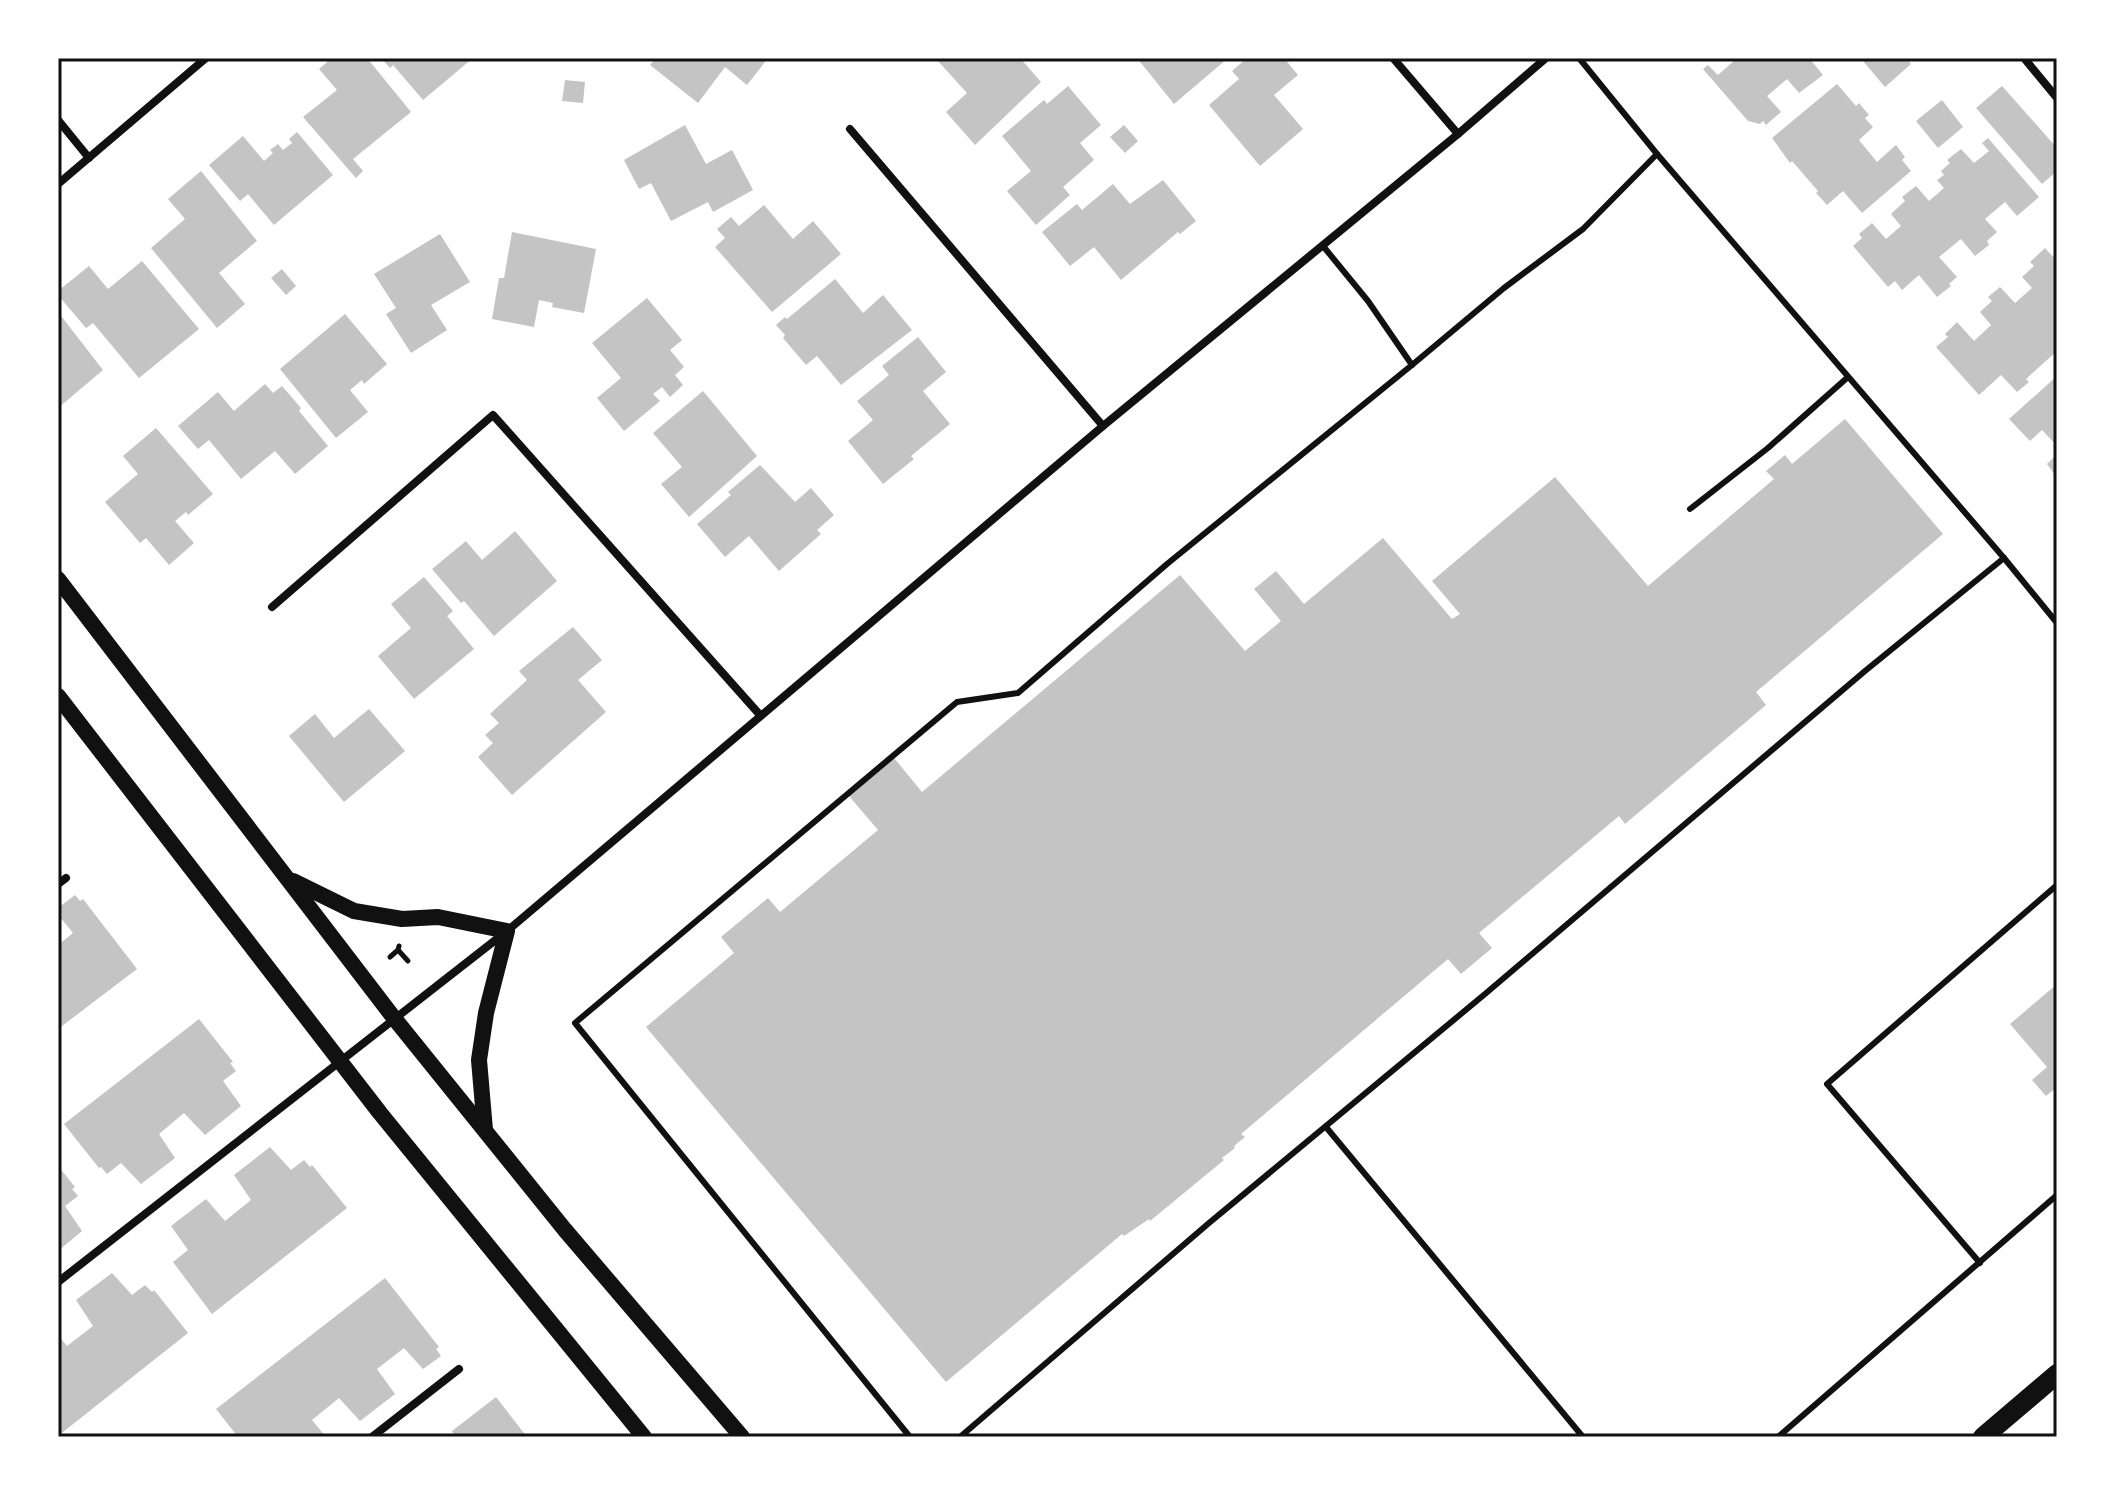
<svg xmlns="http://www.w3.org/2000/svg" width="2115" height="1495" viewBox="0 0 2115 1495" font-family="'Varela Round',sans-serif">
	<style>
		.building { fill: #c4c4c4 }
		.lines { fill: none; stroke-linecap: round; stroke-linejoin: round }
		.path { stroke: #111; stroke-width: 5 }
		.service { stroke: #111; stroke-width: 6 }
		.minor { stroke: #111; stroke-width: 8 }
		.secondary { stroke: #111; stroke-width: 16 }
		.primary { stroke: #111; stroke-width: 20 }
		.neatline { fill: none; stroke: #111; stroke-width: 3 }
	</style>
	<rect width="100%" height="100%" fill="#fff"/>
	<!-- building -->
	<g class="building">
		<path d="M332 58H367L411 112 353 159 363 171 356 178 303 117 337 90 319 69Z"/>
		<path d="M381 58H473L423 100 393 65 390 68Z"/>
		<path d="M656 58H768L747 85 725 67 698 103 650 65Z"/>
		<path d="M939 58H1020L1041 82 975 145 946 112 967 93 937 60Z"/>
		<path d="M1137 58H1228L1174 104Z"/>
		<path d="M1247 58H1284L1298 75 1274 95 1303 129 1260 166 1209 105 1239 79 1232 71Z"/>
		<path d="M1733 58H1809L1823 75 1799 93 1787 79 1767 96 1781 112 1766 125 1763 121 1760 124 1748 121 1703 69 1708 65 1718 75 1735 60Z"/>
		<path d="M1867 58H1906L1911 64 1885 87 1863 61Z"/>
		<path d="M565 80 585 82 583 103 562 101Z"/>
		<path d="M1837 84 1856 106 1859 103 1869 115 1865 118 1873 127 1859 140 1877 162 1896 145 1905 157 1902 160 1911 171 1862 213 1843 191 1827 205 1816 193 1818 191 1792 161 1790 163 1772 138Z"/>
		<path d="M1068 86 1101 125 1080 143 1094 160 1063 187 1070 195 1036 225 1007 191 1031 171 1002 136 1044 100 1047 104Z"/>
		<path d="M2002 86 2057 148V171L2042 184 1976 108Z"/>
		<path d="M1942 100 1963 127 1938 148 1916 121Z"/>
		<path d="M685 125 706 164 732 150 753 190 713 212 708 202 671 221 651 183 639 189 624 160Z"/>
		<path d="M1124 125 1138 141 1125 153 1110 137Z"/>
		<path d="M297 132 333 175 274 225 248 194 240 201 209 165 243 136 264 161 273 153 270 150 278 144 283 150 292 143 289 139Z"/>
		<path d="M1988 138 2039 197 2017 216 2005 202 1985 219 1997 232 1987 241 1989 245 1975 256 1961 239 1939 257 1957 277 1949 284 1951 286 1937 297 1919 275 1902 290 1895 281 1888 287 1853 246 1862 238 1859 234 1872 223 1886 239 1901 226 1891 214 1905 201 1902 197 1916 186 1929 201 1944 188 1937 180 1944 175 1941 171 1950 163 1947 160 1961 149 1974 163 1989 151 1982 143Z"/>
		<path d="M201 171 257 241 219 273 245 304 217 328 151 248 185 219 168 199Z"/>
		<path d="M1163 180 1196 221 1180 234 1178 232 1121 280 1094 247 1070 266 1042 232 1077 204 1082 210 1113 184 1130 204Z"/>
		<path d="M764 205 793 239 813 221 841 254 772 312 715 247 725 238 717 229 731 217 739 226Z"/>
		<path d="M512 232 596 249 584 313 552 307 553 303 539 300 534 327 492 319 499 278H504Z"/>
		<path d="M440 234 470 282 431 305 447 330 411 353 386 314 396 308 374 274Z"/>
		<path d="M2045 248 2057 261V351L2026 379 2029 382 2017 392 2001 375 1979 395 1936 347 1948 337 1945 334 1957 322 1974 341 1991 325 1980 312 1992 301 1988 297 2000 287 2015 303 2032 288 2022 277 2034 266 2030 262Z"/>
		<path d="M142 261 199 329 139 378 93 323 86 328 58 295V291L89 266 108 289Z"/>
		<path d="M282 269 296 286 286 295 271 278Z"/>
		<path d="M835 279 863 313 883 295 912 330 841 385 817 356 806 365 783 338 785 335 776 325 785 317 787 319Z"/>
		<path d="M647 298 682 340 670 350 684 367 675 375 683 385 670 397 662 387 653 394 660 401 624 431 597 398 621 378 592 343Z"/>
		<path d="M58 312 103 370 58 408Z"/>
		<path d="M345 314 387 364 364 384 362 380 350 390 368 412 336 438 280 369Z"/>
		<path d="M918 337 946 372 923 391 950 424 911 456 914 459 883 484 848 441 873 420 857 401 889 375 882 366Z"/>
		<path d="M2057 376V446L2042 430 2030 441 2009 419Z"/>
		<path d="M265 384 273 393 282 386 301 408 299 411 328 446 295 474 275 451 241 479 209 440 198 449 178 426 218 392 234 411Z"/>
		<path d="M703 391 757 456 689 517 661 484 682 467 653 433Z"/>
		<path d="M1845 419 1943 534 1756 692 1766 705 1625 824 1619 816 1479 933 1492 948 1461 974 1448 959 1241 1134 1245 1137 1234 1146 1235 1148 1222 1158 1224 1160 1150 1221 1149 1219 1124 1236 1122 1234 946 1382 646 1027 734 953 721 937 768 898 780 912 878 830 849 796 894 758 922 792 1180 575 1245 651 1281 621 1254 589 1276 571 1304 604 1383 538 1452 619 1460 614 1432 581 1555 477 1648 586 1774 479 1766 471 1785 455 1792 464Z"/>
		<path d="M156 428 213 494 188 515 186 512 175 521 194 543 169 565 146 538 140 543 105 502 138 474 123 456Z"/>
		<path d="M2057 454V478L2047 464Z"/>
		<path d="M760 465 795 502 811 488 834 515 817 530 821 534 779 571 749 536 725 557 697 524 731 495 728 492Z"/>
		<path d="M515 531 557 581 494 636 464 601 461 603 432 569 466 541 482 560Z"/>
		<path d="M424 577 453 611 447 616 474 649 414 699 378 656 411 628 391 604Z"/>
		<path d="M573 627 602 660 578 680 606 712 512 795 478 757 493 743 485 735 499 723 490 714 527 680 519 671Z"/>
		<path d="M369 709 405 751 344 802 289 736 315 714 334 738Z"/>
		<path d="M75 895 80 901 83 899 137 969 58 1029V945L73 933 60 917 62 915 58 908Z"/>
		<path d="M2057 984V1087L2046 1096 2032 1080 2047 1067 2010 1024Z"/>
		<path d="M199 1019 233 1062 230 1063 236 1071 223 1081 241 1106 205 1135 184 1113 159 1134 175 1158 141 1184 121 1163 107 1174 101 1167 99 1168 64 1124Z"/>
		<path d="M270 1147 291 1170 304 1160 310 1167 312 1165 347 1208 212 1314 173 1262 188 1250 171 1226 206 1199 225 1221 251 1200 234 1175Z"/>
		<path d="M58 1166 75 1187 72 1189 78 1196 65 1206 82 1231 58 1251Z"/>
		<path d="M112 1273 132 1295 145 1285 152 1292 154 1290 188 1333 58 1436V1335L67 1346 93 1326 76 1300Z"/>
		<path d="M385 1278 439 1347 436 1349 441 1356 423 1369 404 1348 377 1369 395 1394 360 1421 339 1398 312 1420 326 1437H238L216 1409Z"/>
		<path d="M496 1397 527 1437H452L454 1435 452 1431Z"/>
	</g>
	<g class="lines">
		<!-- path -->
		<g class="path">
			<path d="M398 950 408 961"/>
			<path d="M390 957 398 950 399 946"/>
		</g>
		<!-- service -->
		<g class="service">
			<path d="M1323 246 1368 301 1412 365"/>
			<path d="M1690 509 1768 448 1848 377"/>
			<path d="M2004 558 2057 623"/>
			<path d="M1326 1127 1583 1437"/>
			<path d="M1980 1263 1827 1084 2057 885"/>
			<path d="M910 1437 575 1023 957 702 1018 693 1167 564 1412 365 1504 288 1583 229 1657 154"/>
			<path d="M960 1437 1209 1223 1485 994 1865 671 2004 558 1657 154 1579 58"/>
			<path d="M1778 1437 2057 1195"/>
		</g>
		<!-- minor -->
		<g class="minor">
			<path d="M1393 58 1458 134"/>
			<path d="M2024 58 2057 98"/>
			<path d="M58 120 89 158"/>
			<path d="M850 129 1103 426"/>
			<path d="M58 184 206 58"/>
			<path d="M272 607 493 415 760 715"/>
			<path d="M58 884 66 878"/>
			<path d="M58 1282 507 931 1103 426 1458 134 1546 58"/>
			<path d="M372 1437 459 1369"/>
		</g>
		<!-- secondary -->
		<g class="secondary">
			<path d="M58 579 394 1018 565 1230 742 1437"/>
			<path d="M58 696 380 1113 644 1437"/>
			<path d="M293 881 354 911 402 919 438 917 507 931 486 1013 479 1060 485 1130"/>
		</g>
		<!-- primary -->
		<path class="primary" d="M1983 1437 2057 1374"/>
	</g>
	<!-- border -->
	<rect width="2115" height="1495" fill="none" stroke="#ffffff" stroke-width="120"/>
	<rect x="60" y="60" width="1995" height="1375" class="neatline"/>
</svg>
